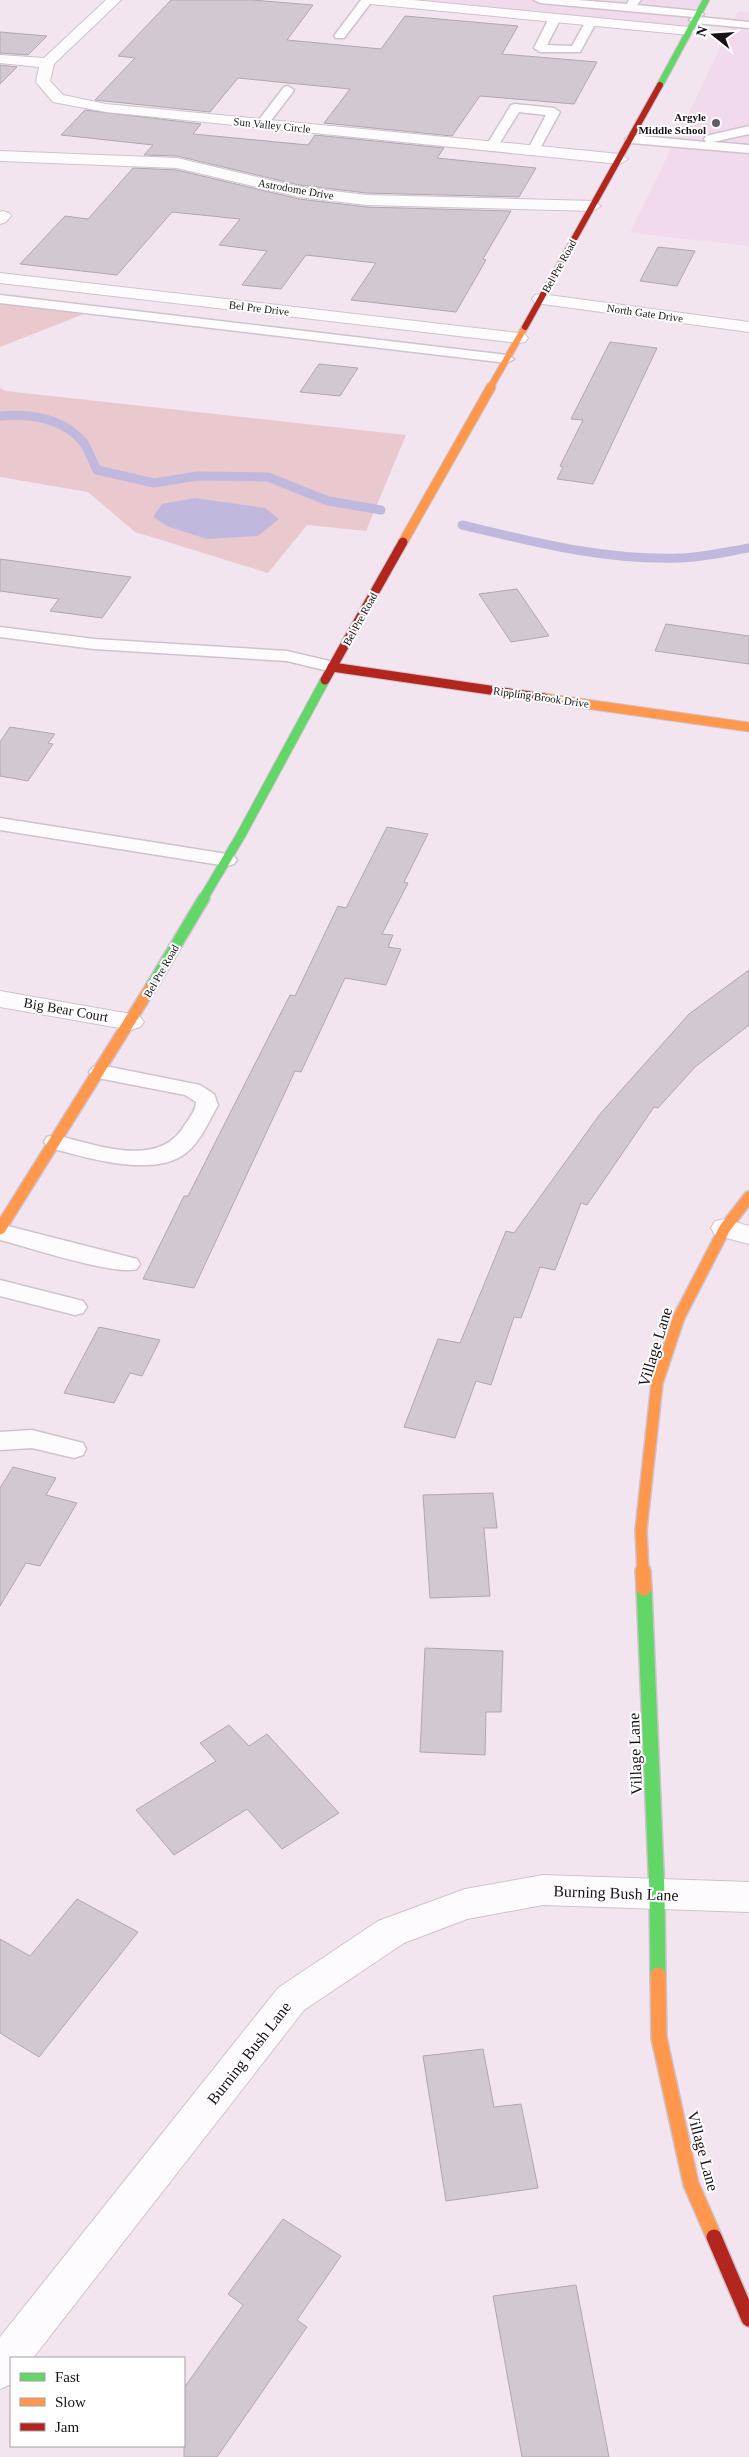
<svg xmlns="http://www.w3.org/2000/svg" width="749" height="2457" viewBox="0 0 749 2457" font-family="Georgia,serif">
	<style>
		.built { fill: #f2daed }
		.green { fill: #e9c8ce }
		.water { fill: #c1b8de }
		.lines { fill: none; stroke-linecap: round; stroke-linejoin: round }
		.stream { stroke: #c1b8de; stroke-width: 9 }
		.building { fill: #d1c8d2; stroke: #b0a7b1 }
		.lane-casing { stroke: #cec3cc; stroke-width: 3 }
		.street-casing { stroke: #cec3cc; stroke-width: 2 }
		.fast-far3-casing { stroke: #cec3cc; stroke-width: 8 }
		.fast-far2-casing { stroke: #cec3cc; stroke-width: 11 }
		.fast-far1-casing { stroke: #cec3cc; stroke-width: 14 }
		.fast-casing { stroke: #cec3cc; stroke-width: 18 }
		.slow-far3-casing { stroke: #cec3cc; stroke-width: 8 }
		.slow-far2-casing { stroke: #cec3cc; stroke-width: 11 }
		.slow-far1-casing { stroke: #cec3cc; stroke-width: 14 }
		.slow-casing { stroke: #cec3cc; stroke-width: 18 }
		.jam-far2-casing { stroke: #cec3cc; stroke-width: 8 }
		.jam-far1-casing { stroke: #cec3cc; stroke-width: 11 }
		.jam-casing { stroke: #cec3cc; stroke-width: 18 }
		.lane { fill: #fdfbfd; fill-rule: evenodd }
		.street { fill: #fdfbfd; fill-rule: evenodd }
		.fast-far3 { stroke: #63d668; stroke-width: 6 }
		.fast-far2 { stroke: #63d668; stroke-width: 9 }
		.fast-far1 { stroke: #63d668; stroke-width: 11 }
		.fast { stroke: #63d668; stroke-width: 15 }
		.slow-far3 { stroke: #ff974d; stroke-width: 6 }
		.slow-far2 { stroke: #ff974d; stroke-width: 9 }
		.slow-far1 { stroke: #ff974d; stroke-width: 11 }
		.slow { stroke: #ff974d; stroke-width: 15 }
		.jam-far2 { stroke: #b3261e; stroke-width: 6 }
		.jam-far1 { stroke: #b3261e; stroke-width: 9 }
		.jam { stroke: #b3261e; stroke-width: 15 }
		.poi-dot { fill: #655b64; stroke: #fff; stroke-width: 2 }
		.labels { text-anchor: middle; dominant-baseline: central; stroke-width: 4; stroke-linejoin: round; paint-order: stroke }
		.far-poi-label { font-size: 11px; font-weight: bold; fill: #191118; stroke: #fff; text-anchor: end }
		.far-street-label { font-size: 11px; fill: #191118; stroke: #fff }
		.street-label { font-size: 14px; fill: #191118; stroke: #fff }
		.near-street-label { font-size: 16px; fill: #191118; stroke: #fff }
	</style>
	<rect width="100%" height="100%" fill="#f3e5f0"/>
	<!-- built -->
	<g class="built">
		<path d="M370 0H706L689 31Z"/>
		<path d="M738 11 749 12V246L630 233Z"/>
	</g>
	<!-- green -->
	<g class="green">
		<path d="M0 302 89 312 0 347Z"/>
		<path d="M0 388 6 391 406 435 366 531 307 525 268 573 135 532 88 492 0 477Z"/>
	</g>
	<!-- water -->
	<path class="water" d="M195 498 265 508 279 519 258 536 207 539 169 527 153 517 162 504Z"/>
	<g class="lines">
		<!-- stream -->
		<g class="stream">
			<path d="M0 416C29 413 63 418 83 442 89 450 92 461 97 470L154 483 198 476 268 477 328 501 381 510"/>
			<path d="M462 525C534 542 606 561 681 558 704 557 726 552 749 548"/>
		</g>
	</g>
	<!-- building -->
	<g class="building">
		<path d="M171 0H252L313 5 287 40 381 49 405 16 518 26 502 54 597 62 574 104 480 96 452 136 324 123 350 89 278 82 238 78 210 112 95 100 135 58 118 56Z"/>
		<path d="M0 32 47 36 28 55 0 53Z"/>
		<path d="M0 65 17 67 0 84Z"/>
		<path d="M85 110 201 124 193 134 308 145 315 135 444 148 437 158 536 168 519 197 367 193 299 185 177 156 144 155 153 145 61 135Z"/>
		<path d="M133 168 177 170 299 199 367 207 511 211 483 259 486 260 456 312 351 300 376 263 306 255 281 289 242 285 267 251 219 245 240 219 172 212 117 275 20 264 65 216 88 219Z"/>
		<path d="M658 247 695 251 677 286 640 281Z"/>
		<path d="M610 342 657 348 593 484 557 479 563 467 560 466 583 420 571 419Z"/>
		<path d="M319 364 358 368 340 396 300 392Z"/>
		<path d="M0 559 131 577 102 618 50 611 59 599 0 591Z"/>
		<path d="M517 589 549 636 511 642 479 594Z"/>
		<path d="M666 624 749 636V664L655 651Z"/>
		<path d="M10 727 55 734 48 743 53 744 28 781 0 776V742Z"/>
		<path d="M387 827 428 834 404 882 408 883 382 934 393 935 388 947 401 949 386 985 345 978 301 1072 295 1071 194 1288 143 1279 184 1196H188L290 995 295 996 338 906 346 908Z"/>
		<path d="M749 970V1025L695 1067 658 1108 654 1107 587 1205 581 1203 555 1270 540 1267 521 1318 514 1317 491 1385 476 1381 455 1438 404 1427 438 1339 460 1343 506 1231 514 1233 600 1114 689 1014Z"/>
		<path d="M99 1327 160 1340 142 1376 130 1373 114 1403 64 1393Z"/>
		<path d="M13 1467 56 1478 46 1495 77 1503 40 1566 26 1563 0 1606V1488Z"/>
		<path d="M493 1493 497 1528H484L490 1596 430 1598 423 1495Z"/>
		<path d="M425 1648 503 1651 501 1712H486L485 1755 420 1752Z"/>
		<path d="M229 1725 249 1746 267 1734 339 1813 282 1849 247 1809 174 1855 136 1810 216 1761 200 1743Z"/>
		<path d="M77 1899 138 1932 39 2057 0 2033V1939L30 1956Z"/>
		<path d="M483 2049 494 2107 521 2104 538 2188 446 2201 423 2056Z"/>
		<path d="M283 2219 341 2256 297 2320 307 2327 217 2457H184V2388L243 2305 228 2294Z"/>
		<path d="M576 2285 609 2457H522L493 2296Z"/>
	</g>
	<g class="lines">
		<defs>
			<g id="lane">
				<path d="M361 0H373L344 38H336L334 36Z"/>
				<path d="M534 0H578L627 4 629 0H641L637 5 698 11 704 14 700 17 749 22V28L695 23 689 20 693 17 540 3Z"/>
				<path d="M555 15 561 18 547 45 572 46 587 19 591 18 597 21 580 52H540L534 48 549 18Z"/>
				<path d="M288 86 294 90 292 93 266 127H258L256 124 258 121 284 87Z"/>
				<path d="M515 104 554 108 560 112 537 154 533 155 527 151 546 115 519 112 496 149H488L486 146 511 105Z"/>
				<path d="M749 126V134L713 142 749 145V153L631 143 625 139 631 135 706 142 704 139 706 136Z"/>
				<path d="M0 295 507 355 514 359 507 363 0 303Z"/>
				<path d="M0 627 94 639 287 651 338 663 341 667 338 671 332 672 287 661 94 649 0 637Z"/>
				<path d="M0 818 227 854 234 856 237 860 234 864 227 866 0 830Z"/>
				<path d="M100 1065 200 1085 214 1094 218 1105C209 1121 201 1141 186 1153 153 1179 84 1157 47 1147L44 1142 47 1137 55 1135C94 1144 158 1170 184 1126 189 1119 196 1110 196 1102L185 1095 93 1077 89 1072 93 1067Z"/>
				<path d="M0 1224 137 1259 140 1264 137 1269C114 1276 28 1247 0 1240Z"/>
				<path d="M0 1280 83 1301 87 1307 83 1313 75 1315 0 1296Z"/>
				<path d="M32 1430 83 1443 86 1449 83 1455 74 1458 32 1448 0 1450V1432Z"/>
			</g>
			<g id="street">
				<path d="M106 0H121L54 64 50 81 63 95 106 104 620 154 628 159 620 164 106 112 53 102 36 82 39 67 0 63V55L44 58Z"/>
				<path d="M363 0H413L689 27 696 31 689 35 370 4Z"/>
				<path d="M0 151 177 158 299 187 367 195 593 201 601 206 593 211 367 205 299 197 177 168 0 161Z"/>
				<path d="M3 211 9 213 11 216 6 222 0 224V212Z"/>
				<path d="M0 273 519 333 525 334 528 338 525 342 519 343 0 283Z"/>
				<path d="M541 294 749 322V332L535 303 532 299 535 295Z"/>
				<path d="M0 991 131 1014 140 1017 144 1022 140 1027 131 1030 0 1007Z"/>
				<path d="M725 1219 749 1226V1244L715 1235 711 1228 715 1221Z"/>
				<path d="M543 1875 749 1882V1912L543 1905 467 1919 404 1943 304 2010 33 2358H11V2384L0 2389V2337L278 1988 378 1921 465 1889Z"/>
			</g>
			<path id="fast-far3" d="M660 85 706 0"/>
			<path id="fast-far2" d="M203 899 241 835 325 680"/>
			<path id="fast-far1" d="M151 987 204 898"/>
			<path id="fast" d="M644 1588 657 1894 658 1975"/>
			<path id="slow-far3" d="M490 388 525 327"/>
			<g id="slow-far2">
				<path d="M403 542 491 387"/>
				<path d="M544 698 749 727"/>
			</g>
			<g id="slow-far1">
				<path d="M0 1229 151 987"/>
				<path d="M643 1572 641 1530 657 1383 679 1317 725 1228 749 1197"/>
			</g>
			<g id="slow">
				<path d="M643 1571 644 1588"/>
				<path d="M658 1975 659 2038 691 2184 714 2237"/>
			</g>
			<path id="jam-far2" d="M525 327 660 85"/>
			<g id="jam-far1">
				<path d="M332 667 544 698"/>
				<path d="M325 680 403 542"/>
			</g>
			<path id="jam" d="M714 2237 749 2319"/>
		</defs>
		<!-- lane casing -->
		<use href="#lane" class="lane-casing"/>
		<!-- street casing -->
		<use href="#street" class="street-casing"/>
		<!-- fast-far3 casing -->
		<use href="#fast-far3" class="fast-far3-casing"/>
		<!-- fast-far2 casing -->
		<use href="#fast-far2" class="fast-far2-casing"/>
		<!-- fast-far1 casing -->
		<use href="#fast-far1" class="fast-far1-casing"/>
		<!-- fast casing -->
		<use href="#fast" class="fast-casing"/>
		<!-- slow-far3 casing -->
		<use href="#slow-far3" class="slow-far3-casing"/>
		<!-- slow-far2 casing -->
		<use href="#slow-far2" class="slow-far2-casing"/>
		<!-- slow-far1 casing -->
		<use href="#slow-far1" class="slow-far1-casing"/>
		<!-- slow casing -->
		<use href="#slow" class="slow-casing"/>
		<!-- jam-far2 casing -->
		<use href="#jam-far2" class="jam-far2-casing"/>
		<!-- jam-far1 casing -->
		<use href="#jam-far1" class="jam-far1-casing"/>
		<!-- jam casing -->
		<use href="#jam" class="jam-casing"/>
		<!-- lane -->
		<use href="#lane" class="lane"/>
		<!-- street -->
		<use href="#street" class="street"/>
		<!-- fast-far3 -->
		<use href="#fast-far3" class="fast-far3"/>
		<!-- fast-far2 -->
		<use href="#fast-far2" class="fast-far2"/>
		<!-- fast-far1 -->
		<use href="#fast-far1" class="fast-far1"/>
		<!-- fast -->
		<use href="#fast" class="fast"/>
		<!-- slow-far3 -->
		<use href="#slow-far3" class="slow-far3"/>
		<!-- slow-far2 -->
		<use href="#slow-far2" class="slow-far2"/>
		<!-- slow-far1 -->
		<use href="#slow-far1" class="slow-far1"/>
		<!-- slow -->
		<use href="#slow" class="slow"/>
		<!-- jam-far2 -->
		<use href="#jam-far2" class="jam-far2"/>
		<!-- jam-far1 -->
		<use href="#jam-far1" class="jam-far1"/>
		<!-- jam -->
		<use href="#jam" class="jam"/>
	</g>
	<!-- markers -->
	<circle class="poi-dot" cx="716" cy="123" r="5"/>
	<g class="labels">
		<!-- far-poi labels -->
		<g class="far-poi-label">
			<text x="706" y="117">Argyle<tspan x="706" dy="13">Middle School</tspan></text>
		</g>
		<!-- far-street labels -->
		<g class="far-street-label">
			<text transform="translate(272 125) rotate(6)">Sun Valley Circle</text>
			<text transform="translate(296 189) rotate(10)">Astrodome Drive</text>
			<text transform="translate(559 266) rotate(-61)">Bel Pre Road</text>
			<text transform="translate(259 308) rotate(7)">Bel Pre Drive</text>
			<text transform="translate(645 313) rotate(8)">North Gate Drive</text>
			<text transform="translate(360 619) rotate(-61)">Bel Pre Road</text>
			<text transform="translate(541 697) rotate(8)">Rippling Brook Drive</text>
			<text transform="translate(161 971) rotate(-60)">Bel Pre Road</text>
		</g>
		<!-- street labels -->
		<g class="street-label">
			<text transform="translate(66 1010) rotate(10)">Big Bear Court</text>
		</g>
		<!-- near-street labels -->
		<g class="near-street-label">
			<text transform="translate(655 1347) rotate(-73)">Village Lane</text>
			<text transform="translate(635 1754) rotate(-92)">Village Lane</text>
			<text transform="translate(616 1893) rotate(2)">Burning Bush Lane</text>
			<text transform="translate(249 2053) rotate(-52)">Burning Bush Lane</text>
			<text transform="translate(703 2151) rotate(75)">Village Lane</text>
		</g>
	</g>
	<!-- legend -->
	<rect x="10" y="2357" width="175" height="90" fill="#ffffff" stroke="#a3a0a3"/>
	<rect x="20" y="2373" width="25" height="8" fill="#63d668" stroke="#a3a0a3"/>
	<text x="55" y="2382" font-size="15" fill="#191118">Fast</text>
	<rect x="20" y="2398" width="25" height="8" fill="#ff974d" stroke="#a3a0a3"/>
	<text x="55" y="2407" font-size="15" fill="#191118">Slow</text>
	<rect x="20" y="2423" width="25" height="8" fill="#b3261e" stroke="#a3a0a3"/>
	<text x="55" y="2432" font-size="15" fill="#191118">Jam</text>
	<!-- north arrow -->
	<g transform="translate(714 35) rotate(287)" stroke="#ffffff" stroke-width="4" paint-order="stroke">
	<path d="M0-4L9 19L0 12L-9 19Z" fill="#191118"/>
	<text y="-8" font-size="14" font-weight="bold" text-anchor="middle" fill="#191118">N</text>
	</g>
</svg>
